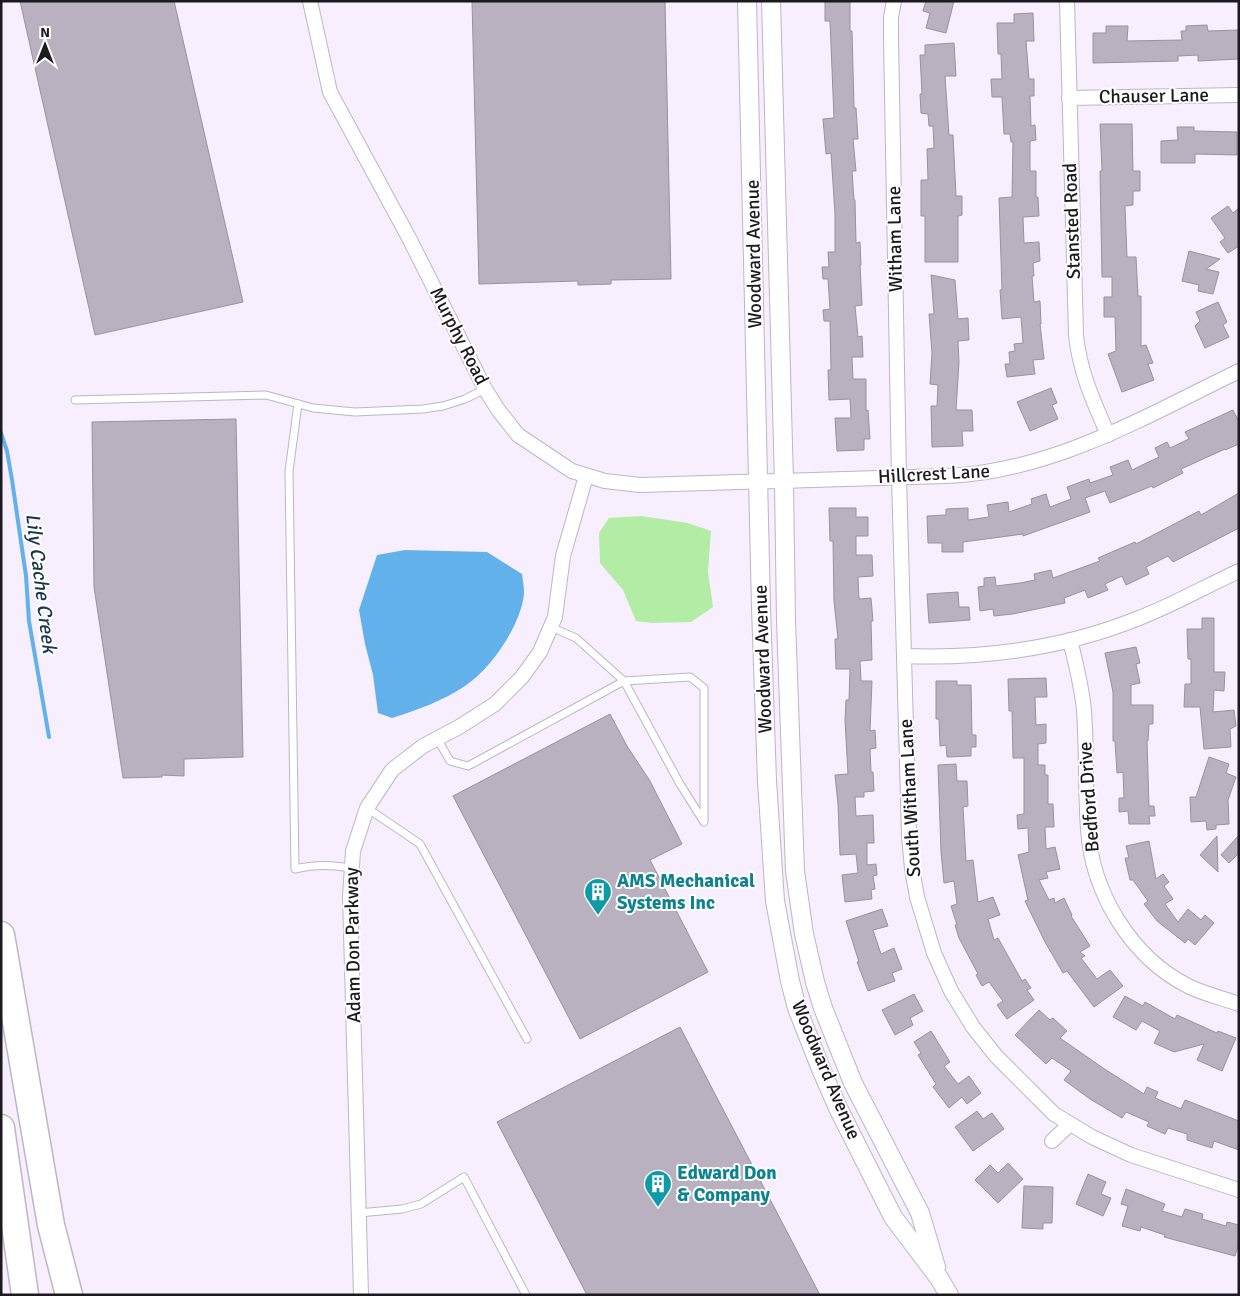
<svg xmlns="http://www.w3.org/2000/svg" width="1240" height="1296" viewBox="0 0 1240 1296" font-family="Signika,sans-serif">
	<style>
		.green { fill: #b2eca5 }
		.water { fill: #63b1ea }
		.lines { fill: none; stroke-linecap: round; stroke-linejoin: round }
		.stream { stroke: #63b1ea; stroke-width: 4 }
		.building { fill: #b9b0c0; stroke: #9990a0 }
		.service-casing { stroke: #beb5c5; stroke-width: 9 }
		.minor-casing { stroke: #beb5c5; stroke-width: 16 }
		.tertiary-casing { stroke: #beb5c5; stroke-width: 20 }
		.motorway-casing { stroke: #beb5c5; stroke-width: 29 }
		.service { stroke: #fff; stroke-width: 7 }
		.minor { stroke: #fff; stroke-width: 14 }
		.tertiary { stroke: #fff; stroke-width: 18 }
		.motorway { stroke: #fff; stroke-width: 26 }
		.labels { text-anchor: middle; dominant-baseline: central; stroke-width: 4; stroke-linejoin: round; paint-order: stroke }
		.street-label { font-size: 19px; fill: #1c191f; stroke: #fff }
		.culture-label { font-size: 19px; font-weight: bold; fill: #0d838f; stroke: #fff; text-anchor: start }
		.water-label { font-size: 20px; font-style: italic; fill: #16374f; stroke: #fff }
	</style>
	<rect width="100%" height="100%" fill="#f7effd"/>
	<!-- green -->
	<path class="green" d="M641 516 688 523 711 531 708 572 713 607 691 622 653 623 636 621 623 590 600 563 599 533 609 518Z"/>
	<!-- water -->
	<path class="water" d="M405 550 487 552 522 574C523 580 524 587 524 594 521 625 491 669 465 686 443 701 417 710 392 718L378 713 373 675 365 644 359 610 377 555Z"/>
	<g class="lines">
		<!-- stream -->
		<path class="stream" d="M1 433 7 451 12 480 26 576 29 621 49 737"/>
	</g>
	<!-- building -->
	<g class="building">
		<path d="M20 1H174L243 302 95 335Z"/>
		<path d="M472 1H665L671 279 611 280V284L578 285V281L479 284Z"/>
		<path d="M825 1H850V31H852L854 108H856L858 139H853L856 171H852L854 200H855L856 243 860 242 861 265H860L862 305 855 306 858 337 862 336 863 357H852L853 379H866V411L868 410 870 439H864V450L837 451 835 418H851L850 399 829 400 828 370H831L830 321H824L823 310 830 309 828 279H823L822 267H829L828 252H835V214L831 153 826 154 823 119 834 118 830 21H825Z"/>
		<path d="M926 1H954L946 33 926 28 930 13 923 11Z"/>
		<path d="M1033 13 1034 41H1026L1029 79H1034V96H1030L1031 126 1035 125 1036 140 1030 141V171H1036V197H1038L1039 216 1023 217 1024 243 1039 242 1040 261 1033 263 1034 276H1032L1034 302 1040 301 1041 324H1040L1044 359 1033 360 1035 374 1007 377 1005 364H1010L1009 352 1015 351 1014 344 1023 343 1021 317 1002 319 1000 290H1002L999 198 1012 197 1013 142H1011L1010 134H1004L1002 97H992L991 79H1002L1001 54H998L997 23H1014V14Z"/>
		<path d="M1207 25 1208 31 1239 30V59L1198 61V55L1178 56V61L1093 63V33H1106V26H1128L1127 41 1182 40 1181 31H1186V26Z"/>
		<path d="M954 43 956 76H945L949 135H953L956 196H962V215L958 216V262H925V216H921V180H928L927 149 934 148 933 126H929L928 114 921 113 920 94H922L920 55H925V45Z"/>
		<path d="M1100 124H1132L1133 171H1140V191H1133V205L1125 206 1127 257H1136L1138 296H1141V346L1146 345 1153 363 1148 364 1154 380 1122 392 1108 354 1116 351 1115 317H1104V297H1112V277H1102L1100 171H1102Z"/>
		<path d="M1177 127H1194V131L1237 132V155L1195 154V163H1161V141L1178 140Z"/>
		<path d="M1228 206 1233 213 1239 208V246L1228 253 1220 242 1225 238 1211 218Z"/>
		<path d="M1189 251 1220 259 1206 269 1219 272 1213 294 1198 291 1199 285 1182 281Z"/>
		<path d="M931 275 955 280 958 319 968 318 969 340 958 341 959 362 956 410H972L973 431H962L963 446 932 447 931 406H937L938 385 930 384 932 353 929 314H934Z"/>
		<path d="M1218 302 1227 322 1223 325 1229 337 1205 348 1195 326 1200 321 1196 312Z"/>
		<path d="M1051 388 1057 403 1052 405 1058 419 1030 431 1017 402Z"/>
		<path d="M1233 410 1239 422V444L1225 450V449L1181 469 1183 473 1153 488 1152 486 1110 503 1105 491 1085 498 1090 512 1023 536V534L963 542V552H942V543H928L927 516 946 515V509L968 508V520L989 517 987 505 1008 502 1009 512 1032 504 1031 499 1046 494 1050 507 1071 499 1067 487 1089 479 1090 483 1113 475 1110 467 1128 460 1132 470 1159 457 1155 448 1167 442 1170 448 1189 439 1185 432Z"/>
		<path d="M236 419 243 757 184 759V776L162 775V777L123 778 94 587 92 422Z"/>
		<path d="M1239 493V528L1173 562 1168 556 1146 567 1149 574 1126 585 1122 576 1105 584 1108 590 1088 598 1085 590 1064 598 1065 603 1013 614 994 616 993 609 980 611 978 587 984 586V578L995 577 996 586 1020 583 1035 580 1034 574 1051 570 1053 578 1100 561 1098 558 1135 542 1136 544 1199 511 1201 515Z"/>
		<path d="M829 508H856V517H868V536H856V555H872L873 576 858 577 859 599 871 598 873 621H871L872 660 860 661 861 681H872L870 731 875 730 876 748 870 749 871 772H873L874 791 864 792V797H855L856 816 873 815 874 843H867V865L876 864 877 875 873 876 875 889 871 890 872 899 845 902 842 875 858 873 856 854 840 855 838 804 835 775 848 774 845 720 846 700H849L850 669H836L835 639H838L834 601 833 541H830Z"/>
		<path d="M958 592 959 607H969L970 620 929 623 927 594Z"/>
		<path d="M1202 618H1214V672H1225L1224 691 1214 690 1213 712 1234 710 1236 726 1230 729 1231 747 1204 749 1200 707H1184L1185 684H1191V659H1188L1187 629H1202Z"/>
		<path d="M1136 647 1140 663 1136 664 1140 683 1131 685V705H1153V724H1149L1148 741H1147L1149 806H1154L1155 816H1149L1150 824H1129L1128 811 1119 812V798H1124L1123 772 1117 773 1115 741H1113V692L1105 653Z"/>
		<path d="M1046 678 1047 697H1035L1036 725 1046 724V743L1038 744V765H1045V775H1048V804H1053L1054 827H1045L1046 849 1055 847 1060 869 1046 872 1048 878 1039 880 1049 900 1054 898 1055 903 1064 898 1072 915 1071 916 1090 946 1080 952 1085 956 1081 958 1097 979 1110 970 1123 986 1094 1007 1067 971 1063 973 1045 942 1025 901 1028 900 1018 855 1029 852 1028 828 1018 829 1017 815 1024 814V758H1013L1012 711H1009L1008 679Z"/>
		<path d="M936 681H957V685H971L972 735H976V747H971V756L947 757 946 745 940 746 939 719H936Z"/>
		<path d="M610 714 627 746 650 781 682 844 650 860 708 972 580 1039 453 796Z"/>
		<path d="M1209 757 1229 764 1226 773 1236 777 1228 800 1229 824 1216 825V829L1207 830 1206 821 1191 822 1190 797H1196Z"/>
		<path d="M956 764 957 781H967L968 806 963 807 966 861 973 860 978 902 993 897 1000 915 988 919 994 940 998 938 1022 981 1025 979 1031 988 1027 990 1034 1000 1007 1019 997 1005 1003 1001 989 982 982 986 976 975 978 974 959 938 955 925H957L951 906 957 904 954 881 944 883 941 852 938 765Z"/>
		<path d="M1239 835V853L1229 863 1221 855Z"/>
		<path d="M1217 836 1218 872 1200 855Z"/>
		<path d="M1149 841 1156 879 1163 874 1169 882 1164 886 1173 899 1165 904 1178 922 1188 909 1201 920 1205 915 1214 923 1195 945 1188 939 1185 943 1157 921 1144 904 1148 901 1133 880H1130L1125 858H1129L1126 846Z"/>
		<path d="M882 909 888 926 873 930 881 954 894 948 902 969 892 973 895 981 868 991 857 962H859L846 921Z"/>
		<path d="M914 994 923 1011 910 1018 913 1025 895 1035 882 1010Z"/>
		<path d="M1125 996 1143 1006 1145 1002 1175 1019 1177 1015 1217 1033 1218 1031 1236 1038 1222 1071 1197 1060 1204 1044 1174 1052 1154 1043 1160 1031 1142 1021 1136 1030 1113 1017Z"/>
		<path d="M1039 1010 1050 1020 1053 1018 1067 1031 1060 1038 1103 1068 1144 1094 1147 1087 1158 1092 1155 1098 1181 1109 1185 1100 1239 1121V1150L1214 1141 1212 1148 1187 1140V1134L1168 1128 1165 1134 1147 1126 1149 1122 1126 1112 1122 1118 1090 1099 1064 1080 1071 1071 1052 1058 1046 1064 1015 1035Z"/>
		<path d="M680 1027 820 1295H587L497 1122Z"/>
		<path d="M931 1031 950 1062 944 1066 958 1084 969 1076 981 1093 967 1104 962 1097 949 1108 933 1087 936 1084 918 1055 921 1053 914 1042Z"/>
		<path d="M977 1111 983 1119 992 1113 1004 1129 973 1151 955 1127Z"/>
		<path d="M1008 1163 1023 1179 998 1203 975 1180 990 1165 998 1173Z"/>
		<path d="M1088 1174 1106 1182 1101 1194 1111 1198 1103 1216 1076 1204Z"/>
		<path d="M1024 1186 1053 1187 1052 1223H1043V1229L1022 1228Z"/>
		<path d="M1126 1189 1165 1204 1162 1211 1182 1217 1185 1209 1203 1214 1202 1219 1226 1226 1227 1222 1239 1225V1243L1235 1256 1164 1237 1165 1235 1141 1227 1140 1231 1122 1226 1128 1206 1121 1204Z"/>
	</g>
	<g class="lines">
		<defs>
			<g id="service">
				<path d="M75 400 266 395 313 408 355 412 423 409 443 406 465 399 485 389"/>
				<path d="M298 404 289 471 295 869C316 864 331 865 352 868"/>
				<path d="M437 738 450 761 468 766 624 681 680 784 704 822V688L690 677 624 681 576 638 551 627"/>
				<path d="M367 808 420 844 527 1039"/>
				<path d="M359 1213 402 1209 421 1204 464 1177 526 1295"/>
			</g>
			<g id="minor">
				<path d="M310 1 330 92 409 238 485 389 499 411 518 435 572 471 605 481 640 485 946 476C1052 472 1146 416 1239 371"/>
				<path d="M894 1 891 17V39L899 477 909 835 912 869 917 897 934 953 951 991 973 1027 996 1056 1054 1114 1092 1137 1131 1155 1239 1190"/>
				<path d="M1067 1 1076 335C1080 373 1093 400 1108 435"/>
				<path d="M1069 98 1239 95"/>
				<path d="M1070 640C1076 664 1082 687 1084 711 1087 750 1085 790 1088 829 1092 893 1131 957 1188 986 1204 994 1222 998 1239 1004"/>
				<path d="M904 656C984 659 1065 648 1139 618 1173 605 1206 586 1239 571"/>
				<path d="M1052 1141 1070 1124"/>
				<path d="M361 1295 350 896 353 851 367 808 392 770 423 746 459 727 495 704 522 677 540 652 555 617 563 556 586 476"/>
			</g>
			<g id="tertiary">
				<path d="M747 1 761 607 767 781 775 901 790 981 797 1008 821 1069 838 1108 893 1217 939 1278 949 1295"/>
				<path d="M771 1 784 482 786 621 795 871 804 934 815 982 823 1008 853 1083 920 1213 936 1267"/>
			</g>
			<g id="motorway">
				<path d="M1 935 51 1225 69 1295"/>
				<path d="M1 1128 25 1295"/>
			</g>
		</defs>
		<!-- service casing -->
		<use href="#service" class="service-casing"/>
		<!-- minor casing -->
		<use href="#minor" class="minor-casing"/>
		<!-- tertiary casing -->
		<use href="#tertiary" class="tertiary-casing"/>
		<!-- motorway casing -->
		<use href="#motorway" class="motorway-casing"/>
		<!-- service -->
		<use href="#service" class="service"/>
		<!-- minor -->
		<use href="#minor" class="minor"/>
		<!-- tertiary -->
		<use href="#tertiary" class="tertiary"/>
		<!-- motorway -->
		<use href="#motorway" class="motorway"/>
	</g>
	<!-- icons -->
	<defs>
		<symbol id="building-pin" viewBox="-11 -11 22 30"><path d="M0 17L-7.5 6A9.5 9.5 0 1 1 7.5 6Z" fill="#0f9aa8" stroke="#fff"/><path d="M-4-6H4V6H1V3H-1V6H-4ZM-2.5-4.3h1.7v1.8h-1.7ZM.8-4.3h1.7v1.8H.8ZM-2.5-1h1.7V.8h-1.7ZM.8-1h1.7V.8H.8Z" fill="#fff"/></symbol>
	</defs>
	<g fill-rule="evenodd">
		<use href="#building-pin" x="582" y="876" width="32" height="43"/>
		<use href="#building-pin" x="642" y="1168" width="32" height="43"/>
	</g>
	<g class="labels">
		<!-- street labels -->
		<g class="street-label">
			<text transform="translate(1154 96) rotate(-1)">Chauser Lane</text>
			<text transform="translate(1072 221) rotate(-92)">Stansted Road</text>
			<text transform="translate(895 239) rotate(-91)">Witham Lane</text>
			<text transform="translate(754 254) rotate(-91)">Woodward Avenue</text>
			<text transform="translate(459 336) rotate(63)">Murphy Road</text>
			<text transform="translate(934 474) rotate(-3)">Hillcrest Lane</text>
			<text transform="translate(763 659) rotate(-92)">Woodward Avenue</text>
			<text transform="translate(1089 797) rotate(-94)">Bedford Drive</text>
			<text transform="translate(910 798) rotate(-93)">South Witham Lane</text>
			<text transform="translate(353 945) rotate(-91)">Adam Don Parkway</text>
			<text transform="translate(826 1070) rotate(67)">Woodward Avenue</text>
		</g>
		<!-- culture labels -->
		<g class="culture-label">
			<text x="617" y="881">AMS Mechanical<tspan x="617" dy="22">Systems Inc</tspan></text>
			<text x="677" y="1173">Edward Don<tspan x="677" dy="22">&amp; Company</tspan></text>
		</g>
		<!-- water labels -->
		<g class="water-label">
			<text transform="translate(41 583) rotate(83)">Lily Cache Creek</text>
		</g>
	</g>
	<!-- border -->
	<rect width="1240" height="1296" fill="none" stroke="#1c191f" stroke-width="5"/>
	<!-- north arrow -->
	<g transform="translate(45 45)" stroke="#ffffff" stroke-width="4" paint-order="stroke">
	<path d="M0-4L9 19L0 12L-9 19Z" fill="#1c191f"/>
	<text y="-8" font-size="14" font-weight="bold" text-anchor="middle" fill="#1c191f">N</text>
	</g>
</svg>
